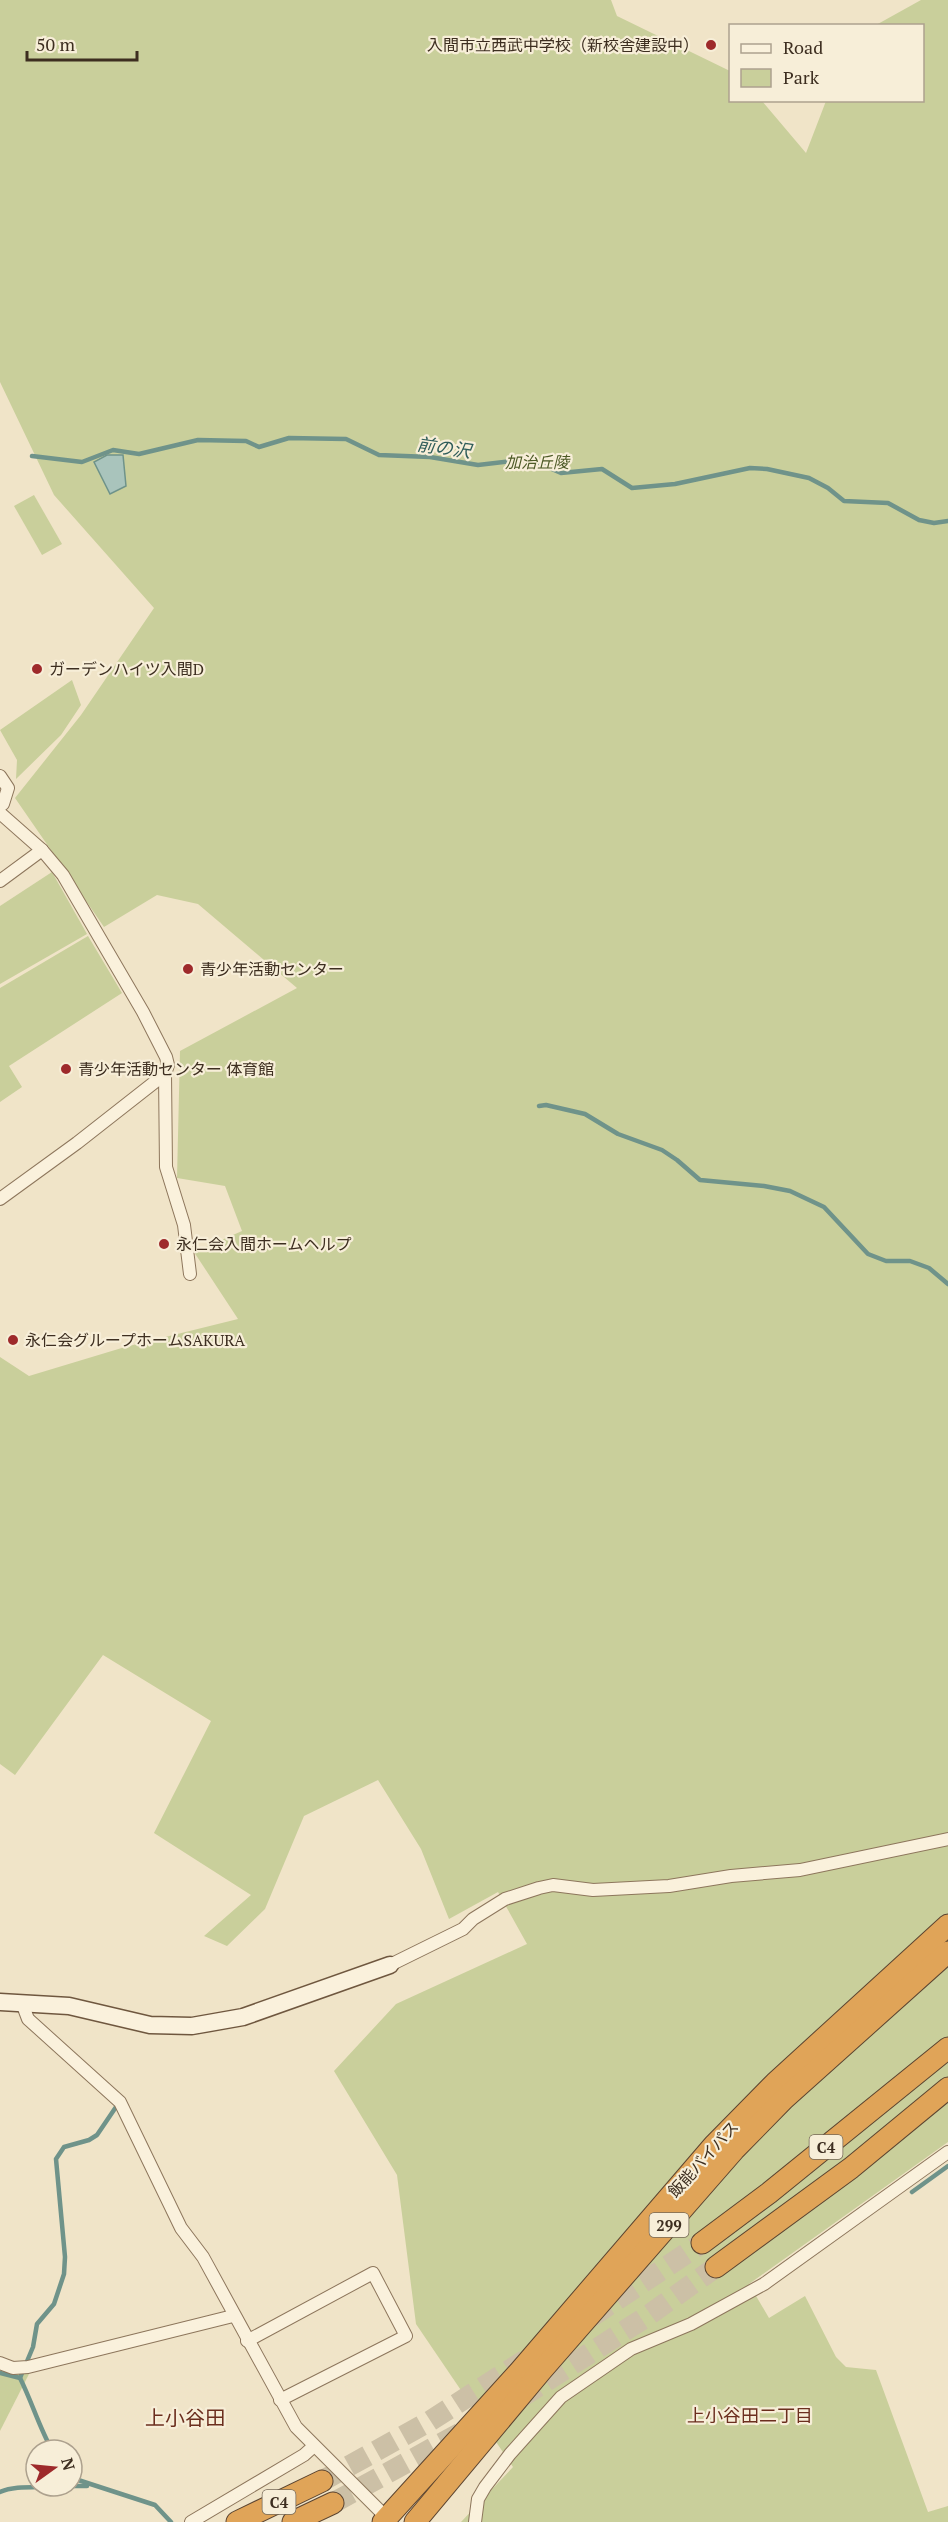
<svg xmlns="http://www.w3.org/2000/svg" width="948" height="2522" viewBox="0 0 948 2522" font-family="'PT Serif','Noto Sans JP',serif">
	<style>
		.green { fill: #c9cf9b }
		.water { fill: #a9c4bc; stroke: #6f938a; stroke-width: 1.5 }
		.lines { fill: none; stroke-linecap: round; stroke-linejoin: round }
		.stream { stroke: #6f938a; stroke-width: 4.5 }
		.highway-tunnel { stroke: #ccc0a6; stroke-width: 21; stroke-dasharray: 21 10; stroke-linecap: butt }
		.street-casing { stroke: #8d765c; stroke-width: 14 }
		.secondary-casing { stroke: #6f573f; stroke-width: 19 }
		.highway-casing { stroke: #5b4430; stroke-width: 23 }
		.street { stroke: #faf1dc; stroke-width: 12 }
		.secondary { stroke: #faf1dc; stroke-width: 16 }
		.highway { stroke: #e0a458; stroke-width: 21 }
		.poi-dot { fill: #9e2a2b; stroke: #f7eed8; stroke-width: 2 }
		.labels { text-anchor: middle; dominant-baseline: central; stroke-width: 4.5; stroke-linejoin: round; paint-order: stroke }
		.shield { fill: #f7eed8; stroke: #756857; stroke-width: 1.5 }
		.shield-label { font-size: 15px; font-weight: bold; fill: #3d2e20 }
		.poi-label { font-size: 16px; fill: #3d2e20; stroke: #f7eed8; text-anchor: start }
		.park-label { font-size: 16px; font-style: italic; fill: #4d5a26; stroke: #f7eed8 }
		.street-label { font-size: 16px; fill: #3d2e20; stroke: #f7eed8 }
		.water-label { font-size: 18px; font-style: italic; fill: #2f5d5a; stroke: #f7eed8 }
		.neighbourhood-label { font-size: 18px; fill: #6b2e1e; stroke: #f7eed8 }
		.quarter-label { font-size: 20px; fill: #6b2e1e; stroke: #f7eed8 }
	</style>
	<rect width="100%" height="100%" fill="#f0e4c8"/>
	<!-- green -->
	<g class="green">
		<path d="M0 0H611L617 16 730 71V100L762 101 806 153 826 101 922 100V26L876 25 921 0H948V2142L749 2284 769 2318 805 2296 836 2357 846 2367 876 2370 928 2512 948 2506V2522H461L513 2467 416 2324 397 2175 334 2071 396 2004 527 1944 498 1892 449 1919 421 1849 378 1780 304 1816 265 1909 227 1946 204 1936 251 1895 154 1833 211 1721 103 1655 15 1775 0 1764V1357L29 1376 125 1347 238 1319 194 1252 242 1231 225 1186 177 1178 180 1051 297 988 198 904 157 895 104 927 15 798 81 715 154 608 54 495 0 382Z"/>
		<path d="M34 495 62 544 42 555 14 506Z"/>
		<path d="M72 680 81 705 61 735 16 779 17 760 0 730Z"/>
		<path d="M52 872 87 934 0 984V906Z"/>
		<path d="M88 936 122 993 9 1066 22 1087 0 1102V988Z"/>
		<path d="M0 2367 29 2374 0 2431Z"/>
	</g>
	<!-- water -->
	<path class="water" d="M107 455H123L126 486 110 494 94 462Z"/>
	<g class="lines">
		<!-- stream -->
		<g class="stream">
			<path d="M32 456 82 462 113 450 139 454 198 440 246 441 259 447 289 438 346 439 379 455 430 457 478 465 529 459 561 473 602 469 632 488 675 484 750 468 767 469 809 478 828 488 844 501 888 503 919 520 934 523 948 521"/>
			<path d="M539 1106 546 1105 585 1114 618 1134 662 1150 677 1160 700 1180 764 1186 790 1191 824 1207 868 1254 886 1261H910L929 1268 948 1284"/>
			<path d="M912 2192 948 2166"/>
			<path d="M0 2373 20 2378C32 2402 39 2427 52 2450"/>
			<path d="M20 2378 33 2347 37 2324 54 2304 64 2274 65 2257 56 2159 64 2147 89 2140 97 2135 118 2104"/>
			<path d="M72 2478 155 2505 171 2522"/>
			<path d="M72 2486H87"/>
			<path d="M0 2492C15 2485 40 2488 58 2486"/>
		</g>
		<!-- highway-tunnel -->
		<g class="highway-tunnel">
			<path d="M591 2317 702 2243"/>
			<path d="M520 2398 646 2317 716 2267"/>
			<path d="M322 2481 430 2421 525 2360"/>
			<path d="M333 2503 462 2432"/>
		</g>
		<defs>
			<g id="street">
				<path d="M0 776 8 788 3 804 0 806"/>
				<path d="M0 813 42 850 63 875 143 1012 166 1057 168 1065 165 1074 166 1167 184 1225 190 1274"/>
				<path d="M0 881 42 850"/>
				<path d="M0 1199 77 1143 165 1074"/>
				<path d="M390 1965 463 1929 473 1919 505 1899 539 1888 553 1885 593 1890 669 1886 731 1876 800 1870 948 1839"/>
				<path d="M22 2003 28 2019 120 2102 181 2228 203 2257 296 2427 390 2521"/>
				<path d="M247 2341 373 2273 406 2336 280 2400"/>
				<path d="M0 2363 13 2368 28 2367 233 2316"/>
				<path d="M191 2522 304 2455 314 2446"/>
				<path d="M475 2522 478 2499 485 2487 510 2454 561 2397 631 2349 691 2324 764 2284 948 2152"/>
			</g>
			<path id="secondary" d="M0 2002 69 2006 150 2025 192 2026 243 2017 390 1965"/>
			<g id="highway">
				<path d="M702 2243 769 2193 948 2048"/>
				<path d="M716 2267 851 2168 948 2088"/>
				<path d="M237 2522 322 2481"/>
				<path d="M293 2522 333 2503"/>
				<path d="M383 2522 519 2372 714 2145 775 2083 948 1925"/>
				<path d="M415 2522 542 2370 734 2150 784 2099 948 1952"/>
			</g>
		</defs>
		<!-- street casing -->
		<use href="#street" class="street-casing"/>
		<!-- secondary casing -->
		<use href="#secondary" class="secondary-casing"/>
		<!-- highway casing -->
		<use href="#highway" class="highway-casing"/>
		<!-- street -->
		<use href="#street" class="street"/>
		<!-- secondary -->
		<use href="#secondary" class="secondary"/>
		<!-- highway -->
		<use href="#highway" class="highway"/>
	</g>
	<!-- markers -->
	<g class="poi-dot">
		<circle cx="711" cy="45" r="6"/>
		<circle cx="37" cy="669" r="6"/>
		<circle cx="188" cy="969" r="6"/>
		<circle cx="66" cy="1069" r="6"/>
		<circle cx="164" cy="1244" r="6"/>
		<circle cx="13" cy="1340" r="6"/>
	</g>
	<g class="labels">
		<!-- shield labels -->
		<g class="shield">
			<rect x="809.5" y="2135" width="33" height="24" rx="4.5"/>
			<rect x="649.5" y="2213" width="39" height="24" rx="4.5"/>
			<rect x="262.5" y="2490" width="33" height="24" rx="4.5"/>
		</g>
		<g class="shield-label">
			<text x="826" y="2147">C4</text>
			<text x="669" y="2225">299</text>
			<text x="279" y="2502">C4</text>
		</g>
		<!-- poi labels -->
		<g class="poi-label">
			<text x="699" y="45" text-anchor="end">入間市立西武中学校（新校舎建設中）</text>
			<text x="49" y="669">ガーデンハイツ入間D</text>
			<text x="200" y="969">青少年活動センター</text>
			<text x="78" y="1069">青少年活動センター 体育館</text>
			<text x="176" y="1244">永仁会入間ホームヘルプ</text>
			<text x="25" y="1340">永仁会グループホームSAKURA</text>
		</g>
		<!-- park labels -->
		<g class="park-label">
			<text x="537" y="462">加治丘陵</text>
		</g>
		<!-- street labels -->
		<g class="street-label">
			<text transform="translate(703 2159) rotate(-48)">飯能バイパス</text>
		</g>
		<!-- water labels -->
		<g class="water-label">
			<text transform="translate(444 447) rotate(8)">前の沢</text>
		</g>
		<!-- neighbourhood labels -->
		<g class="neighbourhood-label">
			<text x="750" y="2415">上小谷田二丁目</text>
		</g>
		<!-- quarter labels -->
		<g class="quarter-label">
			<text x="185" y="2417">上小谷田</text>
		</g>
	</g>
	<!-- legend -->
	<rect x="729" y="24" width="195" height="78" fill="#f7eed8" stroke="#ada18e" stroke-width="1.5"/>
	<rect x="741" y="44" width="30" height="9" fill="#faf1dc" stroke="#ada18e" stroke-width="1.5"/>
	<text x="783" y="54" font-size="18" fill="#3d2e20">Road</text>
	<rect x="741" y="69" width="30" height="18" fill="#c9cf9b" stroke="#ada18e" stroke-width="1.5"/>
	<text x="783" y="84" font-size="18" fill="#3d2e20">Park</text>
	<!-- north arrow -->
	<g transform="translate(54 2468) rotate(75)"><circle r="28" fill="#f7eed8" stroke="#ada18e" stroke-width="1.5"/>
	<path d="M0-4.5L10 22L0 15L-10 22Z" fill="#9e2a2b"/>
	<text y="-9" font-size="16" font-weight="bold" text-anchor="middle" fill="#3d2e20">N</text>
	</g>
	<!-- scale -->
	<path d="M27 51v9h110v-9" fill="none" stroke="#3d2e20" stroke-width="3"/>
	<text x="36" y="51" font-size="18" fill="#3d2e20" stroke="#f7eed8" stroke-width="4.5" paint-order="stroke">50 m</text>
</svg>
